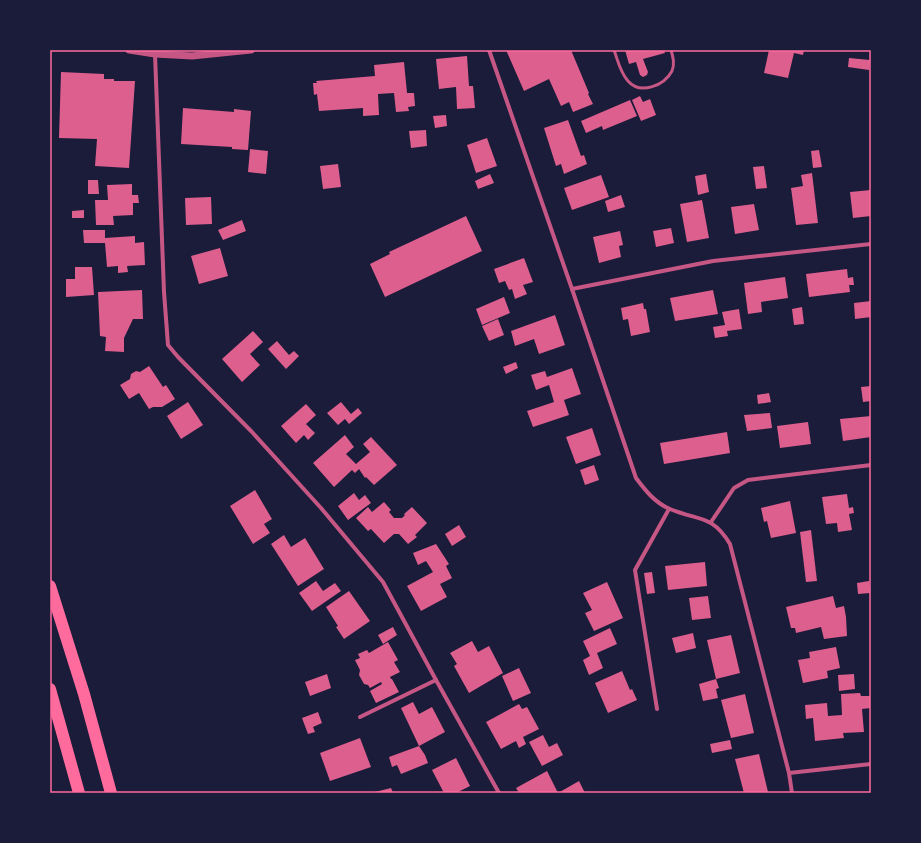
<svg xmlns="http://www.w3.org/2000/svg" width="921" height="843" viewBox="0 0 921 843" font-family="Karla,sans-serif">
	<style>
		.building { fill: #dd5f8e }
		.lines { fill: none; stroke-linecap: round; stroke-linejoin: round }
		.service { stroke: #c65784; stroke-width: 3 }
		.minor { stroke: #c65784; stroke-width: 4 }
		.tertiary { stroke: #c65784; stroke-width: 7 }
		.motorway { stroke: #ff6b9d; stroke-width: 12 }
		.neatline { fill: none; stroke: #ff6b9d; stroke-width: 1.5 }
	</style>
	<rect width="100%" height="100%" fill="#1b1b3a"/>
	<!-- building -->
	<g class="building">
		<path d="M506 50H571L589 93 588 94 593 104 573 112 569 102 561 106 549 79 524 91Z"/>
		<path d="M625 50H664L665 53 643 59 648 72 647 75 643 77 640 75 636 62 629 64Z"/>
		<path d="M769 50H804L803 55 794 53 788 78 764 73Z"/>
		<path d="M467 56 469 86H473L475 108 457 109 456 87 439 89 436 59Z"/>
		<path d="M849 58 870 60 869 70 848 67Z"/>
		<path d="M404 62 407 93H414L415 106 408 107 409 111 396 112 394 93 378 94 379 115 363 116V108L319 111 317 94 314 95 313 83H317L316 81 375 76 374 65Z"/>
		<path d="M61 72 104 74V79H114V81H135L129 168 95 166 97 139 59 138Z"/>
		<path d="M640 96 643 102 650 99 656 115 641 121 632 100Z"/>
		<path d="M630 100 637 116 603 130 602 126 586 133 581 121Z"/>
		<path d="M183 108 234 112V109L251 111 248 150 232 149V147L181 144Z"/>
		<path d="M446 115 447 126 435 128 433 116Z"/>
		<path d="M568 120 581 156 584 155 587 164 564 174 561 164 556 166 544 128Z"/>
		<path d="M426 130 427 146 411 148 409 131Z"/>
		<path d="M487 138 497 166 476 173 467 145Z"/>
		<path d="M250 149 268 151 266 174 248 172Z"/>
		<path d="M819 150 822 167 813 168 811 151Z"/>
		<path d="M338 164 341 187 323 189 320 166Z"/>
		<path d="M764 166 767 188 756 189 753 167Z"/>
		<path d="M812 173 818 223 796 225 791 188 803 186 801 175Z"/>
		<path d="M490 174 494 183 478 189 475 181Z"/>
		<path d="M706 174 709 192 698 195 695 176Z"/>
		<path d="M601 175 609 197 572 210 564 188Z"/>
		<path d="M88 180H98L99 194H88Z"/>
		<path d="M132 184V195H138L139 203H133V215L113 216 114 225H96L95 200H108L107 185Z"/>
		<path d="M871 190V216L853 218 850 192Z"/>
		<path d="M621 195 625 207 608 212 605 201Z"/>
		<path d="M211 197 212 224 186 225 185 198Z"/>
		<path d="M702 200 709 238 687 242 680 204Z"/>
		<path d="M754 204 759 230 735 234 731 207Z"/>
		<path d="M84 210V218H72V211Z"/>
		<path d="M466 216 482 251 385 297 370 264 390 254 389 252Z"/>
		<path d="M242 220 246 231 223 240 218 230Z"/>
		<path d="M671 228 674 243 656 247 653 231Z"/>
		<path d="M83 230H105V238L135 236V243L144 242 145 265 127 266 128 272 118 273V266L107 267 105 243H84Z"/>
		<path d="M620 231 623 245 619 246 621 257 599 263 593 237Z"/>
		<path d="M220 248 228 276 199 284 191 256Z"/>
		<path d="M524 258 533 282 523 285 527 294 515 299 512 289 509 290 505 281 499 283 494 269Z"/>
		<path d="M75 267H92L94 295 66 297V279H75Z"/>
		<path d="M847 269 848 278 853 277 854 285H849L850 292 809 297 806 274Z"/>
		<path d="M785 277 788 298 761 302 762 312 748 314 744 283Z"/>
		<path d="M142 290 143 319H133L124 338V352L105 351 106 337 100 336 98 292Z"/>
		<path d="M713 290 718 314 675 321 670 298Z"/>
		<path d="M504 297 510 313 482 325 476 309Z"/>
		<path d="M871 301V317L855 319 854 303Z"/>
		<path d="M643 303 644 309H646L650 332 631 336 628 319 623 320 621 308Z"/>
		<path d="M802 307 804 324 794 325 792 309Z"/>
		<path d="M739 309 742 329 727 331 728 336 715 338 713 327 725 325 722 312Z"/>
		<path d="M555 315 565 345 539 354 534 339 515 346 511 331Z"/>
		<path d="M498 319 504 335 489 341 482 326Z"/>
		<path d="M253 331 263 342 250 354 260 365 242 382 222 359Z"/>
		<path d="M277 341 289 355 294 351 299 356 286 369 268 349Z"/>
		<path d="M516 362 518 368 506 374 503 367Z"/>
		<path d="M149 366 163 387 166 385 175 399 162 407H153L149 409 139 393 129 399 120 385 130 379 131 374 136 371 140 372Z"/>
		<path d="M572 368 581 394 564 400 569 415 533 427 527 411 554 402 549 385 536 390 531 375 545 371 547 377Z"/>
		<path d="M871 386V401L863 402 861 387Z"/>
		<path d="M769 393 771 402 758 404 757 395Z"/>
		<path d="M188 402 203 425 181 439 167 416Z"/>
		<path d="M341 402 351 414 358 408 362 413 349 424 345 419 338 425 327 413Z"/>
		<path d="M306 404 316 415 306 424 315 433 308 440 304 435 296 443 281 426Z"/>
		<path d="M770 413 772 428 747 431 744 415Z"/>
		<path d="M871 416V437L843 441 840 419Z"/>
		<path d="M808 422 811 444 780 448 777 426Z"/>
		<path d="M592 428 601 455 576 464 566 437Z"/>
		<path d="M727 432 730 453 664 464 660 443Z"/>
		<path d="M345 435 354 447 346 454 356 464 370 452 363 444 371 437 397 465 374 485 366 477 365 478 359 469 355 473 352 470 334 487 313 463Z"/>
		<path d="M594 465 599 480 585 485 580 470Z"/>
		<path d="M255 490 272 519 264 524 270 533 253 544 230 506Z"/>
		<path d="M354 493 359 500 365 495 371 503 348 520 338 506Z"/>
		<path d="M847 494 849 508 853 507 854 513 849 514 852 530 838 532 837 523 826 524 822 497Z"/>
		<path d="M790 501 796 533 771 538 767 521 764 522 761 508Z"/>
		<path d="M384 502 391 510 389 512 394 518H402L405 515 404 514 412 507 427 523 415 535 417 537 408 544 399 534H394L384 543 371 529 368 531 356 518 368 507 372 512Z"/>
		<path d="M459 525 466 537 452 546 445 534Z"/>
		<path d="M811 530 817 581 806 582 800 532Z"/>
		<path d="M284 535 291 547 305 538 324 569 298 586 271 544Z"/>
		<path d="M436 544 449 564 446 566 452 578 440 584 447 597 421 611 407 586 433 572 426 561 418 565 413 553Z"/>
		<path d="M705 562 707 586 668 590 665 566Z"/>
		<path d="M652 572 655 593 647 594 644 573Z"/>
		<path d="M316 581 323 591 335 583 341 591 312 611 299 593Z"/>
		<path d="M869 581 870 593 858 594 857 583Z"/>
		<path d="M607 582 623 618 594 631 585 613 592 610 583 593Z"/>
		<path d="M349 591 370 621 344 639 336 627 338 626 326 607Z"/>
		<path d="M708 596 711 618 692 620 689 598Z"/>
		<path d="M833 596 836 608 844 606 846 617 847 636 824 639 821 627 796 633 795 628H791L786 607Z"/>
		<path d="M393 627 397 635 383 644 378 635Z"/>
		<path d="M610 628 617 644 597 653 603 668 589 675 583 660 590 656 583 641Z"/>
		<path d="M693 633 696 648 676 653 672 638Z"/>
		<path d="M731 635 740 673 716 679 707 640Z"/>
		<path d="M472 641 478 652 489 646 503 673 469 693 454 666 457 664 450 653Z"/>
		<path d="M388 642 398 660 394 662 400 672 390 677 391 679H392L399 692 376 703 370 691 382 684 381 682 370 688 368 685 364 684 359 675 360 670 355 660 360 658 358 654 367 650 369 653Z"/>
		<path d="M836 647 840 668 827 671 828 678 803 683 798 660 810 658 809 652Z"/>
		<path d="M519 668 531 693 513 701 502 676Z"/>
		<path d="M622 671 630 690 632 689 637 700 608 713 595 683Z"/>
		<path d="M327 674 331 688 310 696 305 682Z"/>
		<path d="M854 674 855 689 839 691 838 675Z"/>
		<path d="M716 679 719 688 716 689 718 698 703 701 699 684Z"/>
		<path d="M860 693 861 696H871V708L862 709 864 732 843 733 844 738 815 741 813 718 806 719 805 705 827 703 828 716 842 715 841 694Z"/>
		<path d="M745 694 754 733 731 738 721 700Z"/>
		<path d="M413 702 419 714 432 707 445 732 419 746 425 755 428 763 401 774 397 765 392 767 389 757 419 746 401 708Z"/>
		<path d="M519 704 522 709 527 707 539 729 523 737 526 744 519 748 516 741 501 749 486 722Z"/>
		<path d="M318 712 322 723 313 727 315 732 308 734 302 718Z"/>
		<path d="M543 735 549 747 557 743 563 755 542 766 529 742Z"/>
		<path d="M360 738 371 767 330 781 320 753Z"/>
		<path d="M730 740 732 749 712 753 710 744Z"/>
		<path d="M759 754 768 792 744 793 735 759Z"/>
		<path d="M456 758 470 786 456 793H444L432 770Z"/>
		<path d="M547 771 558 793 579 781 585 793H519L516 788Z"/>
		<path d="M391 788 393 793H375V792Z"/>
	</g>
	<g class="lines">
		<!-- service -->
		<path class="service" d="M614 50C618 61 620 72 628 81 640 95 664 86 672 71 675 64 673 57 671 50"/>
		<!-- minor -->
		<g class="minor">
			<path d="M489 50 572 289 636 478C645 490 655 503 670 509 698 521 712 514 730 544L789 773 792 793"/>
			<path d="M155 54 164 292 168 345 178 357 252 432 321 508 383 582 436 680 499 793"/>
			<path d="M572 289 713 261 871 244"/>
			<path d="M711 522 734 488 748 480 871 465"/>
			<path d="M657 709 635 570 669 509"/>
			<path d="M360 717 436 680"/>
			<path d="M789 773 871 764"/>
		</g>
		<!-- tertiary -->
		<path class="tertiary" d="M129 50 155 54 192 56 251 50"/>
		<!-- motorway -->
		<g class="motorway">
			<path d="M50 586 84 694 111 793"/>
			<path d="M50 689 79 793"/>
		</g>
	</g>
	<!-- border -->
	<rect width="921" height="843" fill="none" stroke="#1b1b3a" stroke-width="102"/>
	<rect x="51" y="51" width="819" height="741" class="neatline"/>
</svg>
